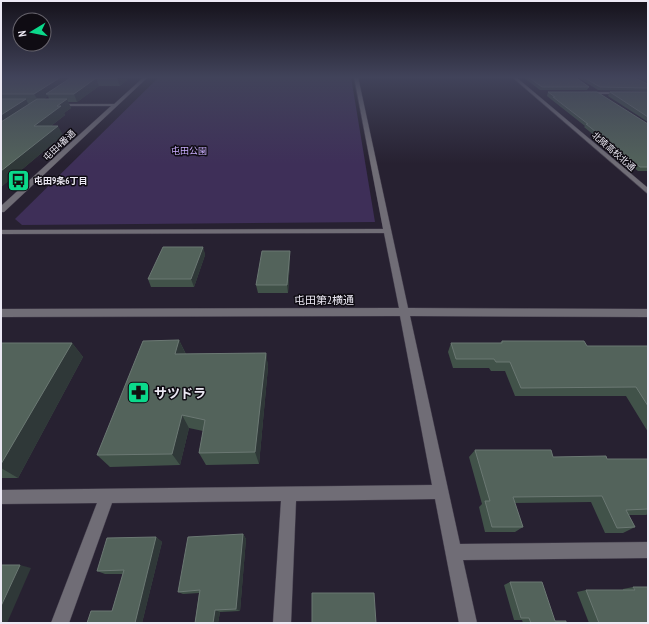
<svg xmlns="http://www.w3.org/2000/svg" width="649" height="624" viewBox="0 0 649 624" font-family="'PT Sans Narrow','Noto Sans JP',sans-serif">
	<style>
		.green { fill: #3e2f58 }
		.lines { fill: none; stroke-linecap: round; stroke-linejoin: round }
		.minor-casing { stroke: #433d4c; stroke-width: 1 }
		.minor { fill: #706d76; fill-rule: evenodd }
		.wall { fill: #415249; fill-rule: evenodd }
		.shaded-wall { fill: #2f3838 }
		.building { fill: #53635b; stroke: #6b7873 }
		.labels { text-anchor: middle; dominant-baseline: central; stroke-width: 3; stroke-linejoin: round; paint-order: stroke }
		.far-street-label { font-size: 9px; fill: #ece9f4; stroke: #0f0c13 }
		.far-park-label { font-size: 9px; fill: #cbafff; stroke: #0f0c13 }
		.far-poi-label { font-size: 9px; font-weight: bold; fill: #ece9f4; stroke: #0f0c13; text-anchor: start }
		.street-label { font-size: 11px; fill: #ece9f4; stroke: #0f0c13 }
		.near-poi-label { font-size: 13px; font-weight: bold; fill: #ece9f4; stroke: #0f0c13; text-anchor: start }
	</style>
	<rect width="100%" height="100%" fill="#272131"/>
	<!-- green -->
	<path class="green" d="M159 77H351L375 222 22 225 15 219Z"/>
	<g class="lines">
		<defs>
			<g id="minor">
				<path d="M144 77H148L4 212H1V206L111 106H57L55 104H114Z"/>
				<path d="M354 77H358L408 308 648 309V317L410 316 460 544 648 542V558L463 560 477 623H459L435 499 296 501 291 623H273L281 501 112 503 69 623H51L97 503 1 504V490L432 485 400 316 1 317V309L399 308 384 233 1 234V230L383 229Z"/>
				<path d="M512 77H516L648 188V194Z"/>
				<path d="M585 92H648V94H583Z"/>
			</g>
		</defs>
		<!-- minor casing -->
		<use href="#minor" class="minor-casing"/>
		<!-- minor -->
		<use href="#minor" class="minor"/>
	</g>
	<!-- wall -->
	<g class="wall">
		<path d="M1 77H130L120 86H99L77 102H68L71 108 64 113 65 115 51 126 63 135 1 187ZM48 96 49 99H44Z"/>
		<path d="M523 77H575L589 87 587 90H540Z"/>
		<path d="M577 77H633L648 84V91L598 90Z"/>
		<path d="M635 77H648V83Z"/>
		<path d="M548 92 648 124V171H638L584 127 585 126 552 100 547 96Z"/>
		<path d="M610 92H648V122L608 96Z"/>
		<path d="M203 247 205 255 194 287H151L148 279Z"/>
		<path d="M290 251V259L288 293H258L256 285Z"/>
		<path d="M179 340 186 354 266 353 268 367 259 464 206 465 199 453 203 431 189 428 180 465 110 467 97 455Z"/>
		<path d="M502 341 587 346H648V432L626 396H515L505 371H491L489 368H453L448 352 451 343H500Z"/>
		<path d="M1 343H72L83 357 18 478H1Z"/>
		<path d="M475 450 553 457 607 459H648V514L646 515H629L635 527 623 533H605L591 502 515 503 523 527 515 532H485L479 507 482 504 469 457Z"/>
		<path d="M243 534 246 539 240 611 220 612 218 623H195L199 593 183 594 178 592Z"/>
		<path d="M156 537 162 542 142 623H87L112 611 123 574H105L97 571Z"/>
		<path d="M510 582 555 621 566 623H523L522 620H514L504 585Z"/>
		<path d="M633 587 648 623H589L577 592 586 590H623V589Z"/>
	</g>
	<!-- shaded-wall -->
	<g class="shaded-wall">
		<path d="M1 77H16L1 84Z"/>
		<path d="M61 77H77L46 94 48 96 39 102 34 94Z"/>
		<path d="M118 77H130L120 86 117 78Z"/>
		<path d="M96 78 99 86 77 102 74 94Z"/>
		<path d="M26 99 30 108 1 128V115Z"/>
		<path d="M67 99 71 108 64 113 65 115 39 135 34 126 57 106Z"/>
		<path d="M58 126 63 135 1 187V171Z"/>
		<path d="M203 247 205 255 194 287 191 279Z"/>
		<path d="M290 251V259L288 293 287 285Z"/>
		<path d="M179 340 186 355 175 354Z"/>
		<path d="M72 343 83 357 18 478 1 468V464Z"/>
		<path d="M266 353 268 367 259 464 255 452Z"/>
		<path d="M182 415 189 428 180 465 172 454Z"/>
		<path d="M243 534 246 539 240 611 236 609Z"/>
		<path d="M156 537 162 542 142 623H135Z"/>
		<path d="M20 565 31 568 7 623H1V606Z"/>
		<path d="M215 610 220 612 218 623H213Z"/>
	</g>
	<!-- building -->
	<g class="building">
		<path d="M7 77H61L34 94H1V79Z"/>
		<path d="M72 77H118L117 78H96L74 94H46Z"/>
		<path d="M528 77H575L589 87H542Z"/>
		<path d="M583 77H633L648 84V88L600 87Z"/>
		<path d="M643 77H648V79Z"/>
		<path d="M548 92H597L648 124V167H640L586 124H588L553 97H555Z"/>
		<path d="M610 92H648V117Z"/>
		<path d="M1 99H26L1 115Z"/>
		<path d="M37 99H67L57 106H61L34 126H58L1 171V122Z"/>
		<path d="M163 247H203L191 279H148Z"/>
		<path d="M262 251H290L287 285H256Z"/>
		<path d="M179 340 175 354 266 353 255 452 199 453 205 420 182 415 172 454 97 455 143 341Z"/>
		<path d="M502 341H584L587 346H648V406L636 387 521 388 510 362H496L494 359H456L451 343H502Z"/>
		<path d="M1 343H72L1 464Z"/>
		<path d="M475 450H551L553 457 606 456 607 459H648V509L626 510 635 527 617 528 602 496 513 497 523 527H492L485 501H490Z"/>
		<path d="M243 534 236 609 215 610 213 623H195L200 590 178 592 188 537Z"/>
		<path d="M156 537 135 623H87L91 611H112L124 570 97 571 107 538Z"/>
		<path d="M1 565H20L1 606Z"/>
		<path d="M510 582H542L555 621H566V623H531L529 618H521Z"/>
		<path d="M633 587H648V623H599L586 590H635Z"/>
		<path d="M312 593H374L376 623H312Z"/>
	</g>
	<!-- sky -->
	<linearGradient id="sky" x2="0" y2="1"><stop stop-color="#15121b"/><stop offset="0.47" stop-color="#41435a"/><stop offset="1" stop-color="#41435a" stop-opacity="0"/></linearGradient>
	<rect width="649" height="164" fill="url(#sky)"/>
	<!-- icons -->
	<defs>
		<symbol id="bus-square" viewBox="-11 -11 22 22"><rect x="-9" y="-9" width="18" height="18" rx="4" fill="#0bd98b" stroke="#0f0c13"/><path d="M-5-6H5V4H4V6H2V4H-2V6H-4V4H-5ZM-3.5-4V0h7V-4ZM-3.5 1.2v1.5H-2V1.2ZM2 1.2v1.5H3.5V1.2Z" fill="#111"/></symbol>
		<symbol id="pharmacy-square" viewBox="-11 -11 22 22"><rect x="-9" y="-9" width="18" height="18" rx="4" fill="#0bd98b" stroke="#0f0c13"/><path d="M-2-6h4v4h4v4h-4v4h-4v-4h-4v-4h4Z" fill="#111"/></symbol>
	</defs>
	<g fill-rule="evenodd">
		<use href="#bus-square" x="6" y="168" width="25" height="25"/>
		<use href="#pharmacy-square" x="126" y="380" width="25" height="25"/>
	</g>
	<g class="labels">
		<!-- far-street labels -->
		<g class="far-street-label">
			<text transform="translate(59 145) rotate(-43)">屯田4番通</text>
			<text transform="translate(614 151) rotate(41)">北陵高校北通</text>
		</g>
		<!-- far-park labels -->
		<g class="far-park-label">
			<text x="189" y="150">屯田公園</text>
		</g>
		<!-- far-poi labels -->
		<g class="far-poi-label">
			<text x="34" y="180">屯田9条6丁目</text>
		</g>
		<!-- street labels -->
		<g class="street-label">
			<text x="324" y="300">屯田第2横通</text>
		</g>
		<!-- near-poi labels -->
		<g class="near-poi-label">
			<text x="154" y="393">サツドラ</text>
		</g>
	</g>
	<!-- border -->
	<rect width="649" height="624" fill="none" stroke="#ece9f4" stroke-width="4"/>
	<!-- north arrow -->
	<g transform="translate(32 32) rotate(260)"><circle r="19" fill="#0f0c13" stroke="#67646d"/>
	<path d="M0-3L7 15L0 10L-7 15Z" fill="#0bd98b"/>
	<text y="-6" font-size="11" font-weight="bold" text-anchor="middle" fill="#ece9f4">N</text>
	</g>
</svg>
